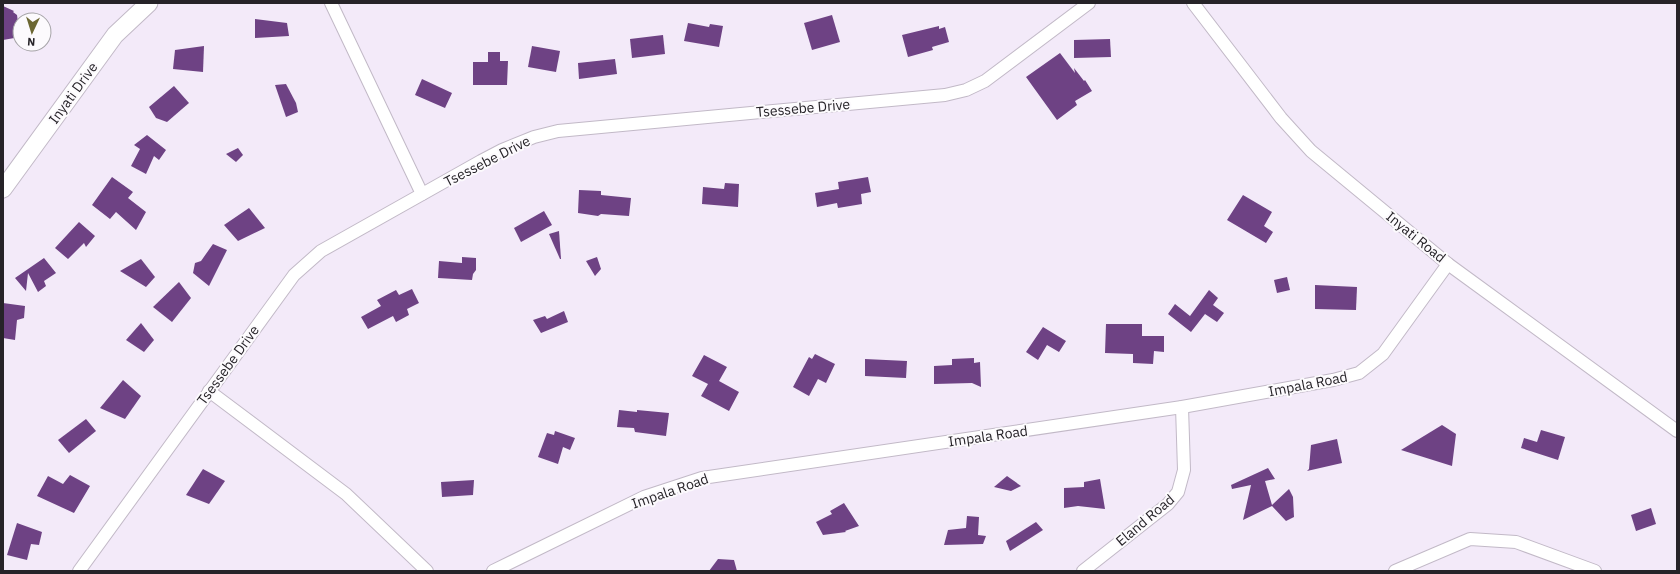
<svg xmlns="http://www.w3.org/2000/svg" width="1680" height="574" viewBox="0 0 1680 574" font-family="'IBM Plex Sans',sans-serif">
	<style>
		.building { fill: #6e4284 }
		.lines { fill: none; stroke-linecap: round; stroke-linejoin: round }
		.street-casing { stroke: #c2b9c7; stroke-width: 14 }
		.secondary-casing { stroke: #c2b9c7; stroke-width: 19 }
		.street { stroke: #fff; stroke-width: 12 }
		.secondary { stroke: #fff; stroke-width: 17 }
		.labels { text-anchor: middle; dominant-baseline: central; stroke-width: 4; stroke-linejoin: round; paint-order: stroke }
		.street-label { font-size: 14px; fill: #262328; stroke: #fcfafd }
	</style>
	<rect width="100%" height="100%" fill="#f3eaf9"/>
	<!-- building -->
	<g class="building">
		<path d="M3 6 14 11 13 12 17 15 20 37 3 40Z"/>
		<path d="M832 15 840 42 812 50 804 23Z"/>
		<path d="M255 19 287 23 289 36 255 38Z"/>
		<path d="M688 23 709 27 710 24 723 26 719 47 684 41Z"/>
		<path d="M939 26V29L945 27 949 42 932 47 933 50 908 57 902 35Z"/>
		<path d="M663 35 665 54 632 58 630 39Z"/>
		<path d="M1110 39 1111 57 1074 58V40Z"/>
		<path d="M204 46 203 72 173 69 175 50Z"/>
		<path d="M532 46 560 51 556 72 528 67Z"/>
		<path d="M488 52H500V61H508L507 85H473V62H488Z"/>
		<path d="M1060 53 1075 73 1074 68 1084 81 1085 80 1092 91 1075 101 1077 105 1057 120 1026 77Z"/>
		<path d="M615 59 617 74 579 79 578 63Z"/>
		<path d="M422 79 452 93 445 108 415 95Z"/>
		<path d="M286 84 296 103 298 112 286 117 275 85Z"/>
		<path d="M174 86 189 103 167 122 156 118 149 107Z"/>
		<path d="M147 135 166 150 159 160 154 156 146 174 131 166 140 149 134 145Z"/>
		<path d="M238 148 243 155 236 162 226 154Z"/>
		<path d="M112 177 133 192 128 198 146 212 136 230 116 212 110 219 92 205Z"/>
		<path d="M868 177 871 192 861 194 862 204 838 208 837 203 817 207 815 193 839 189 838 182Z"/>
		<path d="M725 183 739 184 738 207 702 204 703 187 724 189Z"/>
		<path d="M579 190 601 191V195L631 198 629 216 601 214 598 216 578 213Z"/>
		<path d="M1243 195 1272 212 1264 226 1273 232 1266 243 1227 220Z"/>
		<path d="M249 208 265 228 238 241 224 225Z"/>
		<path d="M544 211 552 225 521 242 514 228Z"/>
		<path d="M79 222 95 236 86 247 84 243 68 259 55 248Z"/>
		<path d="M559 231 561 259H560L549 234Z"/>
		<path d="M213 244 227 250 209 286 193 273 195 263 201 261Z"/>
		<path d="M462 257 476 258V270L473 274 472 280 438 278 439 261 462 263Z"/>
		<path d="M597 257 601 269 595 276 586 261Z"/>
		<path d="M44 258 56 273 44 281 46 286 38 292 28 273 26 291 15 278Z"/>
		<path d="M141 259 155 277 146 287 120 271Z"/>
		<path d="M1287 277 1290 290 1277 293 1274 280Z"/>
		<path d="M179 282 191 298 172 322 153 307Z"/>
		<path d="M1315 285 1357 287 1356 310 1315 309Z"/>
		<path d="M412 289 419 303 407 309 409 315 396 322 393 316 368 329 361 317 381 306 377 300 396 290 399 295Z"/>
		<path d="M1209 290 1218 298 1213 305 1224 313 1217 322 1205 314 1191 332 1168 314 1175 304 1190 316Z"/>
		<path d="M3 303 25 306 24 318 17 320 15 340 3 338Z"/>
		<path d="M564 311 568 322 541 333 533 320 545 316 547 319Z"/>
		<path d="M141 323 154 340 144 352 126 340Z"/>
		<path d="M1106 324H1142V336H1164V352L1154 351 1153 364 1133 363V354L1105 353Z"/>
		<path d="M1043 327 1066 341 1059 352 1047 345 1038 360 1026 352Z"/>
		<path d="M815 354 835 364 826 383 818 379 809 396 793 387 809 357 812 359Z"/>
		<path d="M704 355 727 367 719 381 739 392 729 411 701 396 708 384 692 376Z"/>
		<path d="M974 358V363L980 362 981 387 972 383 934 384V366L952 365V359Z"/>
		<path d="M865 359 907 361 906 378 865 376Z"/>
		<path d="M123 380 141 396 125 419 100 408Z"/>
		<path d="M619 410 637 412V410L669 413 666 436 635 432 634 428 617 427Z"/>
		<path d="M86 419 96 431 69 453 58 440Z"/>
		<path d="M1442 425 1456 434 1452 466 1401 450Z"/>
		<path d="M1541 430 1565 437 1558 460 1521 448 1524 438 1537 442Z"/>
		<path d="M555 431 575 438 570 450 563 447 558 464 538 457 547 433 554 435Z"/>
		<path d="M1337 439 1342 463 1307 471 1309 469 1311 445Z"/>
		<path d="M1268 468 1275 479 1265 481 1272 505 1289 489 1293 497 1294 517 1286 521 1272 506 1243 520 1251 485 1232 489 1231 485Z"/>
		<path d="M203 469 225 481 209 504 186 495Z"/>
		<path d="M70 475 90 486 74 513 37 496 48 476 63 484Z"/>
		<path d="M1007 476 1021 486 1011 491 994 487Z"/>
		<path d="M1100 479 1105 509 1078 506 1064 508V488L1084 487V482Z"/>
		<path d="M474 480 473 495 442 497 441 482Z"/>
		<path d="M844 503 859 526 845 531 846 532 823 535 816 522 832 514 830 511Z"/>
		<path d="M1651 508 1656 524 1636 531 1631 515Z"/>
		<path d="M967 516 979 517 978 535 986 536 983 544 944 545 948 530 966 528Z"/>
		<path d="M1036 522 1043 530 1010 551 1006 541Z"/>
		<path d="M17 523 42 532 39 545 31 544 27 560 7 555Z"/>
		<path d="M718 559 734 560 737 571H709Z"/>
	</g>
	<g class="lines">
		<defs>
			<g id="street">
				<path d="M331 3 422 194"/>
				<path d="M1193 3 1281 118 1311 151 1448 264 1677 431"/>
				<path d="M209 391 346 494 427 571"/>
				<path d="M79 571 294 275 321 251 481 161 502 150 534 137 558 131 945 95 966 90 985 81 1089 3"/>
				<path d="M493 571 644 497 702 478 1182 407 1333 380 1359 373 1383 354 1448 264"/>
				<path d="M1083 571 1168 504 1178 492 1184 470 1182 407"/>
				<path d="M1395 571 1470 539 1516 542 1595 571"/>
			</g>
			<path id="secondary" d="M3 189 115 35 149 3"/>
		</defs>
		<!-- street casing -->
		<use href="#street" class="street-casing"/>
		<!-- secondary casing -->
		<use href="#secondary" class="secondary-casing"/>
		<!-- street -->
		<use href="#street" class="street"/>
		<!-- secondary -->
		<use href="#secondary" class="secondary"/>
	</g>
	<g class="labels">
		<!-- street labels -->
		<g class="street-label">
			<text transform="translate(73 93) rotate(-54)">Inyati Drive</text>
			<text transform="translate(803 108) rotate(-5)">Tsessebe Drive</text>
			<text transform="translate(487 161) rotate(-27)">Tsessebe Drive</text>
			<text transform="translate(1416 237) rotate(39)">Inyati Road</text>
			<text transform="translate(228 365) rotate(-54)">Tsessebe Drive</text>
			<text transform="translate(1308 384) rotate(-11)">Impala Road</text>
			<text transform="translate(988 436) rotate(-8)">Impala Road</text>
			<text transform="translate(670 491) rotate(-19)">Impala Road</text>
			<text transform="translate(1145 520) rotate(-40)">Eland Road</text>
		</g>
	</g>
	<!-- border -->
	<rect width="1680" height="574" fill="none" stroke="#262328" stroke-width="8"/>
	<!-- north arrow -->
	<g transform="translate(32 32) rotate(184)"><circle r="19" fill="#fcfafd" stroke="#a6a4a8"/>
	<path d="M0-3L7 15L0 10L-7 15Z" fill="#6c6733"/>
	<text y="-6" font-size="11" font-weight="bold" text-anchor="middle" fill="#262328">N</text>
	</g>
</svg>
